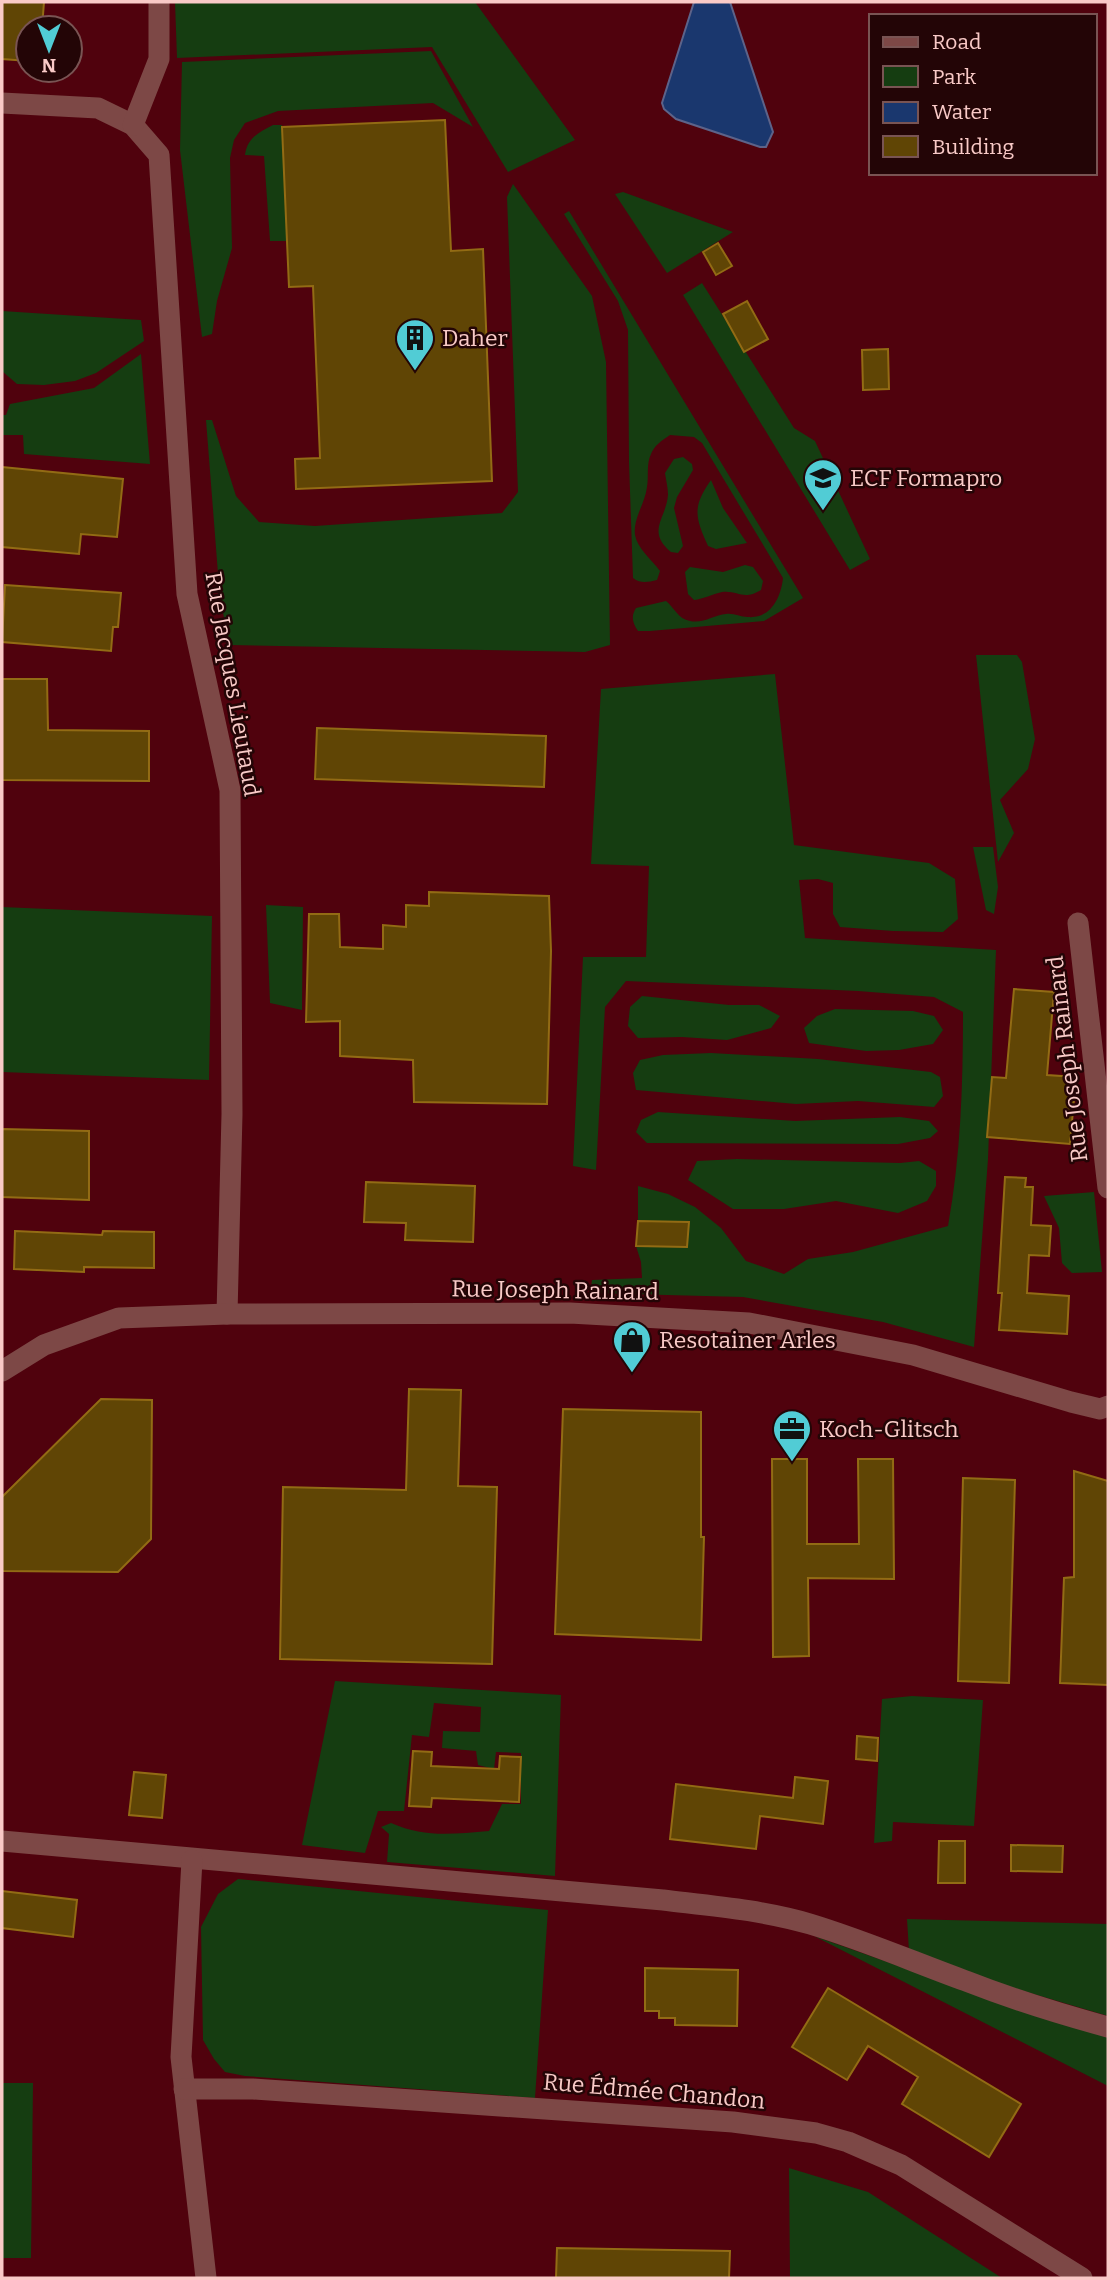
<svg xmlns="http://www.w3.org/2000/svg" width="1110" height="2280" viewBox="0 0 1110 2280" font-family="Bitter,serif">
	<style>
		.green { fill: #153d11 }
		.water { fill: #1a376e; stroke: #5d6389; stroke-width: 2 }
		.building { fill: #604505; stroke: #926b14; stroke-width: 2 }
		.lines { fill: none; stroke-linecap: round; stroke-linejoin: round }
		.minor { stroke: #7d4846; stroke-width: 21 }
		.labels { text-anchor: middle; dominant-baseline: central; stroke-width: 5; stroke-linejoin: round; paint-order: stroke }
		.poi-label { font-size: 23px; fill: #f9cac7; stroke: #230506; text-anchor: start }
		.street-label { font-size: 23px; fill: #f9cac7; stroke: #230506 }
	</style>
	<rect width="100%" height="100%" fill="#50020d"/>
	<!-- green -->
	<g class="green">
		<path d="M175 2H475L575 140 508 172 432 47 177 58Z"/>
		<path d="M431 51 473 127 433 103 278 111 245 123 234 140 230 158 232 248 217 301 212 334 202 337 180 150 182 62Z"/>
		<path d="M273 125H282L287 241H270L264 156 245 155C247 138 259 132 273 125Z"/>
		<path d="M513 184 592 296 606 362 610 645 585 652 230 645 220 599 206 420H212L236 496 259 522 315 526 502 513 518 492 507 197Z"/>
		<path d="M623 192 733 232 667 273 615 194Z"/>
		<path d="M569 211 803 598 764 621 650 631H638C632 622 631 616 636 608L666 601C674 607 678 619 690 621 703 624 714 615 726 614 734 613 740 617 748 617 771 619 781 597 783 578L702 443 694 437 670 435C661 441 655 445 651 454 646 464 649 477 647 487 645 504 633 518 635 535 637 548 652 560 660 571L657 580C648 582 641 584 633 578L629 462 628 330 618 301 564 214Z"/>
		<path d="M702 283 794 428 815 441 870 559 850 570 683 295Z"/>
		<path d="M2 311 141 320 144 341 96 373 75 381 44 385 17 384 2 371Z"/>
		<path d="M141 354 150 464 24 454 23 435H2V415H6L10 404 94 388Z"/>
		<path d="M683 457 692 464 693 470 677 497 674 508 683 546 678 553 671 552C646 531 666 519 668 495 668 488 666 480 665 473L674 459Z"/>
		<path d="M711 480 723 508 747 543 716 549 708 546C695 517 692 507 711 480Z"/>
		<path d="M745 565 753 567 763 581 761 590C743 601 738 590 722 592 712 594 704 599 694 600L688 594 685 572 690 567 723 572Z"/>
		<path d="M976 655H1017L1022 662 1035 739 1028 769 1000 800 1014 833 998 862Z"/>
		<path d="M775 674 794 845 929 863 955 879 958 919 943 932 893 931 840 927 833 914V883L818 879 799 880 805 938 996 950 988 1159 974 1347 883 1322 743 1297 590 1293 592 1280 642 1278 641 1262 636 1246H687L688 1222 638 1221V1186L668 1194 695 1207 721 1228 746 1261 784 1274 808 1259 853 1252 948 1226C961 1155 963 1083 963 1012L934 997 858 991 626 981 605 1007 596 1170 573 1166 583 957H646L649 866 591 864 601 689Z"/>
		<path d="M973 847H993L998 887 994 914 986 910Z"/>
		<path d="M266 905 303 907 302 1010 270 1003Z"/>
		<path d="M2 907 212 916 209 1080 2 1072Z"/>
		<path d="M642 996 729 1005H759L780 1016 771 1028 727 1040 682 1037 638 1038 628 1026 630 1007Z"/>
		<path d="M835 1009 913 1011 934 1016 943 1030 933 1044 899 1050 866 1051 809 1043 804 1028 817 1016Z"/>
		<path d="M711 1053 818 1059 931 1072 940 1077 943 1096 934 1107 858 1101 796 1104 636 1090 633 1073 640 1060 663 1055Z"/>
		<path d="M658 1112 795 1121 900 1117 929 1121 938 1131 930 1138 898 1144 647 1143 636 1132 641 1120Z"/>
		<path d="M737 1159 900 1163 919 1161 936 1171V1186L927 1201 898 1213 836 1201 784 1209H733L688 1180 697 1161Z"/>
		<path d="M1094 1192 1102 1272 1072 1273 1062 1263 1059 1228 1044 1196Z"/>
		<path d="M335 1681 561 1695 555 1876 387 1862 389 1834 381 1827 391 1823C425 1838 452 1834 489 1831L502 1804H521V1753L496 1752 494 1769 478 1765 476 1751 442 1748 443 1731 480 1732 481 1707 434 1703 429 1737 412 1735 404 1811H378L365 1853 302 1845Z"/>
		<path d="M912 1696 983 1700 974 1826 893 1822 892 1841 874 1843 882 1699Z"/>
		<path d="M238 1879 548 1910 535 2098 245 2076 225 2072 214 2059 203 2040 201 1927 218 1894Z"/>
		<path d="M907 1919 1108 1924V2016L973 1976 909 1951Z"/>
		<path d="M814 1936 958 1987 1108 2036V2086Z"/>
		<path d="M2 2083H33L31 2258H2Z"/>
		<path d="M789 2168 868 2192 1002 2278H790Z"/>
	</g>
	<!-- water -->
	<path class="water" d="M694 2H730L773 132 766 147H760L676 119 664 109 662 103Z"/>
	<!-- building -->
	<g class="building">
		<path d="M2 2H44L42 28H28V61L2 59Z"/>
		<path d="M445 120 451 251 483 249 492 481 296 489 295 459 320 458 313 286 289 287 282 127Z"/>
		<path d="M718 243 732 266 716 275 703 252Z"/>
		<path d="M747 301 768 339 744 352 723 314Z"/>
		<path d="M888 349 889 389 863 390 862 350Z"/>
		<path d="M2 467 123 479 117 537 81 534 79 554 2 547Z"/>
		<path d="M5 585 121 593 118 627H113L111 651 2 642Z"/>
		<path d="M2 679H47L48 730 149 731V781L2 780Z"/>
		<path d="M317 728 546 736 544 787 315 779Z"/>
		<path d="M429 892 549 896 551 951 547 1104 414 1102 413 1060 340 1056V1021L306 1022 309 914H339L340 947 383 949V925L406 927V905L429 906Z"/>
		<path d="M1014 989 1054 992 1047 1075 1076 1077 1070 1144 987 1137 992 1077 1006 1078Z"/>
		<path d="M2 1129 89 1131V1200L2 1197Z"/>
		<path d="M1005 1177 1026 1178 1025 1187H1033L1031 1225 1051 1226 1049 1256 1029 1255 1027 1293 1069 1296 1067 1334 999 1330 1002 1293H998Z"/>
		<path d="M366 1182 475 1186 473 1242 405 1240 406 1223 364 1222Z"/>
		<path d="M638 1221 689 1222 687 1247 636 1246Z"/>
		<path d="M15 1231 102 1235 103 1231 154 1232V1268L84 1267V1272L14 1269Z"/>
		<path d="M409 1389 461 1390 458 1486 497 1487 492 1664 280 1659 283 1487 406 1490Z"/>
		<path d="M101 1399 152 1400 151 1539 118 1572 2 1571V1497Z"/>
		<path d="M563 1409 701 1412V1537H704L701 1640 555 1634Z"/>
		<path d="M772 1459H807V1544H859L858 1459H893L894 1579 808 1578 809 1656 773 1657Z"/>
		<path d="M1074 1471 1108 1481V1685L1060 1683 1064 1578 1074 1577Z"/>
		<path d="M963 1478 1015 1480 1009 1683 958 1681Z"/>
		<path d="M857 1736 878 1738 877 1761 856 1759Z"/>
		<path d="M413 1751 432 1752 431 1766 499 1769 500 1756 521 1757 519 1802 432 1798 431 1807 409 1806Z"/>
		<path d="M134 1772 166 1775 162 1818 129 1815Z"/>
		<path d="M795 1777 828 1781 823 1824 760 1816 756 1849 670 1839 676 1784 793 1798Z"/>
		<path d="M939 1841H965V1883H938Z"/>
		<path d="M1011 1845 1063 1846 1062 1872 1011 1871Z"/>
		<path d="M2 1891 77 1900 73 1937 2 1928Z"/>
		<path d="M645 1968 738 1970 737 2026 675 2025V2018H659V2011H645Z"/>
		<path d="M828 1988 1021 2104 989 2157 902 2104 918 2077 868 2046 847 2080 792 2047Z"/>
		<path d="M557 2248 730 2251 729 2278H556Z"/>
	</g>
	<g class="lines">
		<!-- minor -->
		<g class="minor">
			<path d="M2 103 98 108 133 125 159 155 187 594 230 790 232 1114 227 1314"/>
			<path d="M133 125 159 59V2"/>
			<path d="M1078 923 1108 1188"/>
			<path d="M2 1371 44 1345 119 1318 227 1314 570 1313 749 1323 913 1355 1071 1402 1100 1409 1108 1406"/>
			<path d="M2 1841 663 1900C713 1906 762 1910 810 1924 863 1940 914 1962 966 1981 1012 1999 1060 2014 1108 2027"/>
			<path d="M192 1860 181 2057 206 2278"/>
			<path d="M184 2089H253L733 2122 816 2133 848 2142 901 2165 1082 2278"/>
		</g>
	</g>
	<!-- icons -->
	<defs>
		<symbol id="building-pin" viewBox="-11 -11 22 30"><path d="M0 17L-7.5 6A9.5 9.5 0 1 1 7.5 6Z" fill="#51ccd5" stroke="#230506"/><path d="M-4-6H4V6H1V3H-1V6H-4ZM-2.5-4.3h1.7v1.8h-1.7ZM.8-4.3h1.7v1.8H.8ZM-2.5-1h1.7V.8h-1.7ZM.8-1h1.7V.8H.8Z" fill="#111"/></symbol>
		<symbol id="university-pin" viewBox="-11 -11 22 30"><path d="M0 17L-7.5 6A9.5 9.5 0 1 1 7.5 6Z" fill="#51ccd5" stroke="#230506"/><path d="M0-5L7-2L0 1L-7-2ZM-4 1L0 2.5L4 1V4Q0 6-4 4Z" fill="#111"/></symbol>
		<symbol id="shop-pin" viewBox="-11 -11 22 30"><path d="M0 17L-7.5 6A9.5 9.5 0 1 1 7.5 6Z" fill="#51ccd5" stroke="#230506"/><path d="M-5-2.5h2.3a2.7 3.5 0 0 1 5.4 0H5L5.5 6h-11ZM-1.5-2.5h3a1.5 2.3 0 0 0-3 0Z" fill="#111"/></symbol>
		<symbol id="office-pin" viewBox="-11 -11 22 30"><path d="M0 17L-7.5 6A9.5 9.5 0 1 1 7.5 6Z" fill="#51ccd5" stroke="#230506"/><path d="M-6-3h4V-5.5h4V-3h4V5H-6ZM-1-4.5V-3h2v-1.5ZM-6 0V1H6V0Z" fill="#111"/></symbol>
	</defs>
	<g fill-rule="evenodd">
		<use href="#building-pin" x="393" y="316" width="44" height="60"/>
		<use href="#university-pin" x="801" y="456" width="44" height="60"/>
		<use href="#shop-pin" x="610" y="1318" width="44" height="60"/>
		<use href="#office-pin" x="770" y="1407" width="44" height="60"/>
	</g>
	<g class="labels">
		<!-- poi labels -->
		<g class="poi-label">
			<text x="442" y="338">Daher</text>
			<text x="850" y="478">ECF Formapro</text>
			<text x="659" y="1340">Resotainer Arles</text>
			<text x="819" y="1429">Koch-Glitsch</text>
		</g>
		<!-- street labels -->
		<g class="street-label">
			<text transform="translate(233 684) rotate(80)">Rue Jacques Lieutaud</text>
			<text transform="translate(1067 1059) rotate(-97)">Rue Joseph Rainard</text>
			<text transform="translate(555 1290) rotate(1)">Rue Joseph Rainard</text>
			<text transform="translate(654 2091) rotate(5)">Rue Édmée Chandon</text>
		</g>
	</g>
	<!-- border -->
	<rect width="1110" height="2280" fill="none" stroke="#f9cac7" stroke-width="7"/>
	<!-- legend -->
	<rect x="869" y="14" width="228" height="161" fill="#230506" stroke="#795453" stroke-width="2"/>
	<rect x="883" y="37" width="35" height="10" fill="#7d4846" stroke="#795453" stroke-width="2"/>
	<text x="932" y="49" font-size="21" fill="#f9cac7">Road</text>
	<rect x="883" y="66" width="35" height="21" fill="#153d11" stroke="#795453" stroke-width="2"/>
	<text x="932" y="84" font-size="21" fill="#f9cac7">Park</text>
	<rect x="883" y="102" width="35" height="21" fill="#1a376e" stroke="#795453" stroke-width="2"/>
	<text x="932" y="119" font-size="21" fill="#f9cac7">Water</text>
	<rect x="883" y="136" width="35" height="21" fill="#604505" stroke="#795453" stroke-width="2"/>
	<text x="932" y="154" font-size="21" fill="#f9cac7">Building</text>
	<!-- north arrow -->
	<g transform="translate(49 49) rotate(180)"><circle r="33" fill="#230506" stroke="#795453" stroke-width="2"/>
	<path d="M0-5L12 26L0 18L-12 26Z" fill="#51ccd5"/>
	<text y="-10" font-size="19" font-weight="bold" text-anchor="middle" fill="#f9cac7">N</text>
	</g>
</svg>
